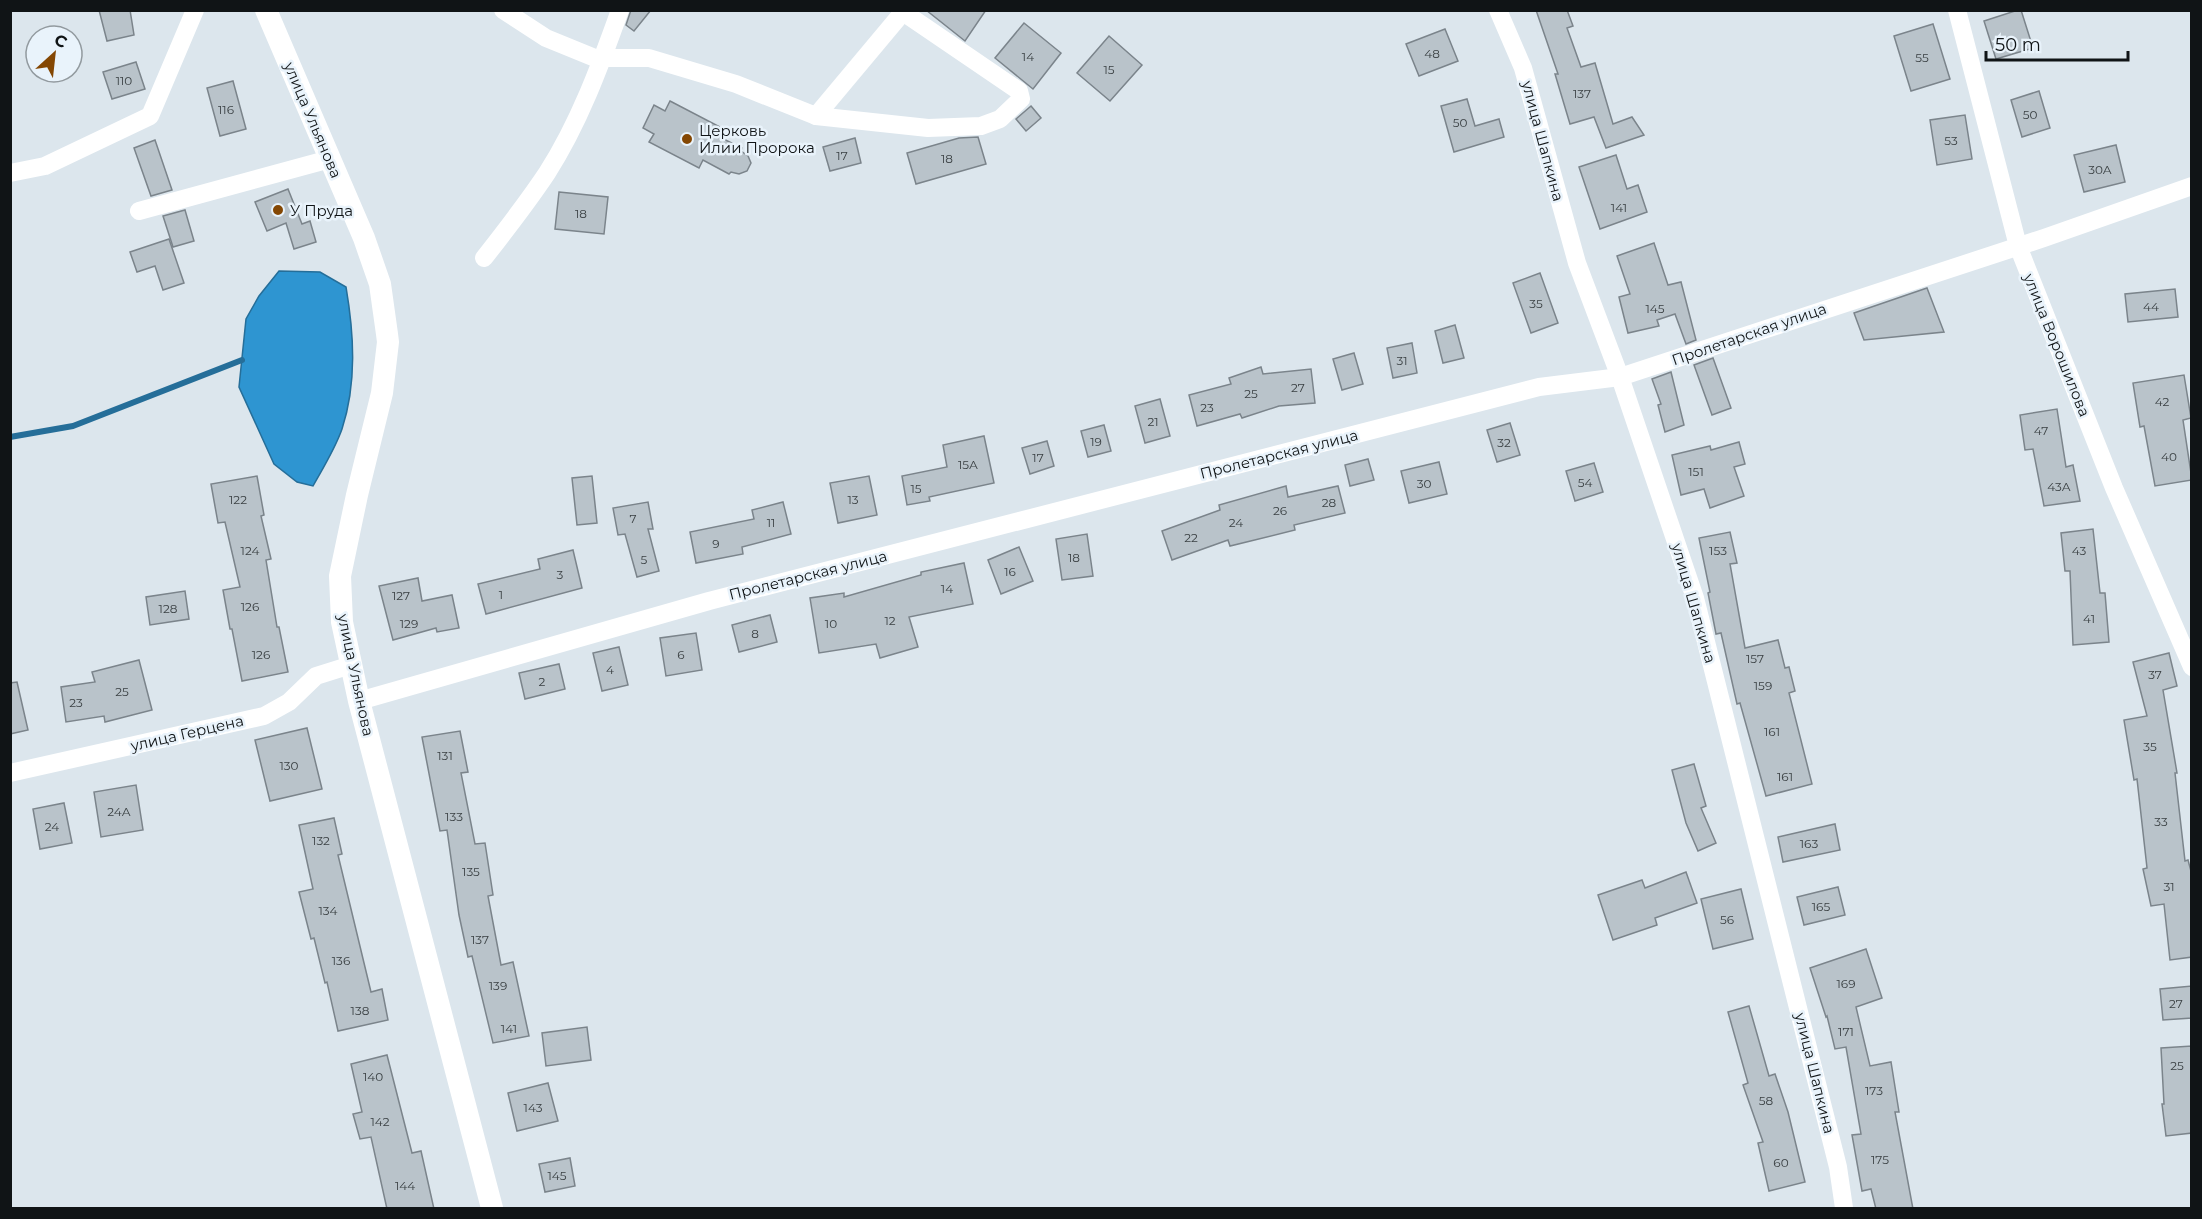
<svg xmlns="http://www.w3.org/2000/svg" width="2202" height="1219" viewBox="0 0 2202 1219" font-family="Montserrat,sans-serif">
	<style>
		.water { fill: #2e95d1; stroke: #256e99; stroke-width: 1.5 }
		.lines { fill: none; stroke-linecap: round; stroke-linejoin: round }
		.stream { stroke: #256e99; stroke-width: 6 }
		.building { fill: #b9c3ca; stroke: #7b848b; stroke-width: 1.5 }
		.minor { stroke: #fff; stroke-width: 18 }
		.major { stroke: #fff; stroke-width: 22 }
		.poi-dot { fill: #844703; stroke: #e9f3fb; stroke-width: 2 }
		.labels { text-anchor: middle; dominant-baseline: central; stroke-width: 5; stroke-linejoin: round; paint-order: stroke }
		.number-label { font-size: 12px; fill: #3a4043 }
		.street-label { font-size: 15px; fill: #101416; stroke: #e9f3fb }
		.poi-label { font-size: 15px; fill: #101416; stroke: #e9f3fb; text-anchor: start }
	</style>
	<rect width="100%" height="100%" fill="#dce6ed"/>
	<!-- water -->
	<path class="water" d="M279 271 320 272 346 287C354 334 357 383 342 429 335 449 323 468 313 486L297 482 274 464 239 387 246 319 259 296Z"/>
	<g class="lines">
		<!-- stream -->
		<path class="stream" d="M10 437 73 426 242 360"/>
	</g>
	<!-- building -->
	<g class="building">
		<path d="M99 10H130L134 35 107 41Z"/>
		<path d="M631 10H651L634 31 626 25Z"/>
		<path d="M926 10H986L965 41Z"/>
		<path d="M1536 10H1567L1573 26 1567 28 1581 67 1595 63 1613 124 1632 117 1644 135 1606 148 1594 117 1570 124 1555 74H1558Z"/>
		<path d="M2018 10H2021L2033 48 1996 59 1984 21Z"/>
		<path d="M1024 23 1061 53 1033 89 995 58Z"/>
		<path d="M1933 24 1950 79 1911 91 1894 36Z"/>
		<path d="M1445 29 1458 61 1419 76 1406 44Z"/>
		<path d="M1109 36 1142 65 1110 101 1077 73Z"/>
		<path d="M136 62 145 89 112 99 103 72Z"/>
		<path d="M233 81 246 129 220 136 207 88Z"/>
		<path d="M2039 91 2050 128 2022 137 2011 100Z"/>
		<path d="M1467 99 1475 126 1499 119 1504 137 1454 152 1441 106Z"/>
		<path d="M670 101 720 127 715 135 742 148 741 151 748 156 751 163 747 171 739 174 731 172 729 174 703 160 699 168 649 142 654 134 643 128 654 105 665 111Z"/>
		<path d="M1031 106 1041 118 1026 131 1016 119Z"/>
		<path d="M1965 115 1972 159 1937 165 1930 120Z"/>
		<path d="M978 137 986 164 916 184 907 153 959 138Z"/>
		<path d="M855 138 861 163 830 171 823 147Z"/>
		<path d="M155 140 172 190 151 196 134 148Z"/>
		<path d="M2116 145 2125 182 2084 192 2074 155Z"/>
		<path d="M1616 155 1627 189 1638 185 1647 212 1600 229 1579 167Z"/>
		<path d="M288 189 302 224 310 221 316 242 294 249 286 223 267 231 255 202Z"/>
		<path d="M559 192 608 197 604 234 555 229Z"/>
		<path d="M185 210 194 241 173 247 163 216Z"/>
		<path d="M169 239 184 283 163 290 155 266 137 272 130 252Z"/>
		<path d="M1654 243 1668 285 1681 282 1696 340 1686 344 1675 314 1657 320 1659 326 1628 333 1619 297 1630 294 1617 256Z"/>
		<path d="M1540 273 1558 323 1531 333 1513 283Z"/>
		<path d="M1927 288 1944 332 1864 340 1854 313Z"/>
		<path d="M2175 289 2178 317 2128 322 2125 294Z"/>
		<path d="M1455 325 1464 358 1443 363 1435 331Z"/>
		<path d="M1412 343 1417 373 1393 378 1387 348Z"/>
		<path d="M1354 353 1363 384 1342 390 1333 359Z"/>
		<path d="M1713 358 1731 408 1712 415 1694 365Z"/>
		<path d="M1261 367 1263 374 1311 369 1315 403 1279 406 1242 418 1240 414 1197 426 1189 395 1231 384 1229 378Z"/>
		<path d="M1671 372 1684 425 1665 432 1658 405 1661 404 1652 379Z"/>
		<path d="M2184 375 2191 418 2183 420 2192 480 2155 486 2144 426 2140 427 2133 383Z"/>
		<path d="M1160 399 1170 436 1145 443 1135 406Z"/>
		<path d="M2057 409 2066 467 2073 465 2080 501 2044 506 2033 449 2025 450 2020 415Z"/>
		<path d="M1510 423 1520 455 1497 462 1487 430Z"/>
		<path d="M1104 425 1111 451 1088 457 1081 431Z"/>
		<path d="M984 436 994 483 929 497 930 501 907 505 902 476 947 467 943 445Z"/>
		<path d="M1047 441 1054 466 1030 474 1022 448Z"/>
		<path d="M1739 442 1745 464 1734 467 1744 496 1710 508 1704 489 1681 495 1672 455 1710 446 1711 450Z"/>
		<path d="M1368 459 1374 480 1350 486 1345 465Z"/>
		<path d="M1439 462 1447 494 1409 503 1401 471Z"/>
		<path d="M1594 463 1603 492 1575 501 1566 471Z"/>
		<path d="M257 476 264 515 261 516 271 559 266 560 277 627H279L288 672 242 681 232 629H230L223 590 240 587 225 522 218 523 211 484Z"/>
		<path d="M592 476 597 523 577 525 572 478Z"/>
		<path d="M869 476 877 515 838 523 830 483Z"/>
		<path d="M1286 486 1288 497 1338 486 1345 513 1294 525 1295 530 1230 546 1228 540 1172 560 1162 531 1220 510 1219 505Z"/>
		<path d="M648 502 653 529H648L659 571 637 577 625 534 618 535 613 508Z"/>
		<path d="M783 502 791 534 742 547 743 554 696 563 690 532 754 519 752 510Z"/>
		<path d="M2093 529 2100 593H2105L2109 642 2073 645 2070 571H2065L2061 533Z"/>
		<path d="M1730 532 1737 563 1730 564 1745 648 1778 640 1785 668 1789 667 1795 691 1789 693 1812 784 1766 796 1740 703 1737 704 1721 633 1716 634 1708 593 1710 592 1699 538Z"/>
		<path d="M1087 534 1093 576 1062 580 1056 539Z"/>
		<path d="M1019 547 1033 581 1001 594 988 560Z"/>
		<path d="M573 550 582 588 486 614 478 584 540 569 538 559Z"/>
		<path d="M964 563 973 604 909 617 918 647 880 658 876 644 819 653 810 598 844 593V597L921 575V572Z"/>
		<path d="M418 578 422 601 452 595 459 628 437 632 436 628 393 640 379 586Z"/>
		<path d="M185 591 189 619 150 625 146 597Z"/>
		<path d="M770 615 777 642 739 652 732 625Z"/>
		<path d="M696 633 702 670 666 676 660 638Z"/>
		<path d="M619 647 628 685 602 691 593 653Z"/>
		<path d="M2169 653 2177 686 2163 690 2177 773H2175L2185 861 2188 860 2192 875V957L2170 960 2164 904 2151 906 2143 869 2147 868 2137 779 2134 780 2124 720 2147 716 2133 662Z"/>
		<path d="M139 660 152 710 105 722 104 716 66 722 61 687 95 682 92 672Z"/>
		<path d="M559 664 565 689 525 699 519 673Z"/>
		<path d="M17 682 28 730 10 734V683Z"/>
		<path d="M307 728 322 789 270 801 255 740Z"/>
		<path d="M460 731 468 772 461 773 475 844 485 843 493 895 488 896 501 965 513 962 529 1036 493 1043 472 956 468 957 459 915 447 830 440 831 422 737Z"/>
		<path d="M1694 764 1706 806 1701 808 1716 843 1698 851 1686 823 1672 770Z"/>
		<path d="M136 785 143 830 101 837 94 792Z"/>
		<path d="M64 803 72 843 40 849 33 809Z"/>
		<path d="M334 818 342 854 338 855 371 992 382 989 388 1020 338 1031 327 982 325 983 314 938 311 939 299 892 313 889 299 825Z"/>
		<path d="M1835 824 1840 850 1783 862 1778 837Z"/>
		<path d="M1686 872 1697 903 1655 918 1657 925 1613 940 1598 895 1642 880 1645 888Z"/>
		<path d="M1838 887 1845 915 1804 925 1797 897Z"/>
		<path d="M1741 889 1753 939 1713 949 1701 899Z"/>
		<path d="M1866 949 1882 998 1856 1007 1870 1066 1891 1062 1899 1112H1895L1913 1209H1876L1871 1189 1862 1191 1852 1135 1861 1134 1846 1047 1835 1049 1827 1016 1826 1017 1810 968Z"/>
		<path d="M2192 986V1018L2163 1020 2160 989Z"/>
		<path d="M1749 1006 1769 1076 1775 1074 1788 1112 1805 1182 1769 1191 1758 1143 1763 1142 1743 1085 1748 1083 1728 1012Z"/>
		<path d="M587 1027 591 1060 546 1066 542 1033Z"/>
		<path d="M2192 1046V1133L2166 1136 2162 1104H2164L2161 1048Z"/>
		<path d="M387 1055 412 1153 421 1151 434 1209H387L371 1137 360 1139 353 1114 362 1112 351 1064Z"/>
		<path d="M548 1083 558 1121 517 1131 508 1093Z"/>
		<path d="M570 1158 575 1186 545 1192 539 1164Z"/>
	</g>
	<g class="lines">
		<!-- minor -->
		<g class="minor">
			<path d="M503 10 546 38 595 58H649L736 84 816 116 928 128 981 126 1000 119 1021 99 1019 91 900 10"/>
			<path d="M1498 10 1523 68 1577 263 1620 377 1695 598 1838 1167 1844 1208"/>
			<path d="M1957 10 2018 246 2114 488 2192 667"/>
			<path d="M816 116 903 12"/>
			<path d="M10 173 45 166 150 116 195 10"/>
			<path d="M139 211 330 159"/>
			<path d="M484 258C506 230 527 203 547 173 579 123 600 66 620 10"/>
			<path d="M359 701 709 601 1539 387 1620 377 2044 238 2192 186"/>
			<path d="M10 773 264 716 289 702 316 676 351 665"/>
		</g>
		<!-- major -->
		<path class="major" d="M266 10 364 238 380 284 387 334 388 342 382 393 357 495 340 576 342 622 359 701 492 1208"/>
	</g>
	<!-- markers -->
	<g class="poi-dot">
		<circle cx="687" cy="139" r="6"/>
		<circle cx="278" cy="210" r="6"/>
	</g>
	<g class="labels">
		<!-- number labels -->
		<g class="number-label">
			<text x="1432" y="53">48</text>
			<text x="1028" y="56">14</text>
			<text x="1922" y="57">55</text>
			<text x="1109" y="69">15</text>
			<text x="124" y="80">110</text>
			<text x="1582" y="93">137</text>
			<text x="226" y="109">116</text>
			<text x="2030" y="114">50</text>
			<text x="1460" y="122">50</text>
			<text x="1951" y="140">53</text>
			<text x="842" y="155">17</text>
			<text x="947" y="158">18</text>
			<text x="2100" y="169">30А</text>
			<text x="1619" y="207">141</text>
			<text x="581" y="213">18</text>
			<text x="1536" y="303">35</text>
			<text x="2151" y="306">44</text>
			<text x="1655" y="308">145</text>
			<text x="1402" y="360">31</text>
			<text x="1298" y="387">27</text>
			<text x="1251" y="393">25</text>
			<text x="2162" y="401">42</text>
			<text x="1207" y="407">23</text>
			<text x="1153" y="421">21</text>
			<text x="2041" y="430">47</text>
			<text x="1096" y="441">19</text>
			<text x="1504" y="442">32</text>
			<text x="2169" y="456">40</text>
			<text x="1038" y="457">17</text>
			<text x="968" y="464">15А</text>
			<text x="1696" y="471">151</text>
			<text x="1585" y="482">54</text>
			<text x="1424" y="483">30</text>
			<text x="2059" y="486">43А</text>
			<text x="916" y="488">15</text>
			<text x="238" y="499">122</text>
			<text x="853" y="499">13</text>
			<text x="1329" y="502">28</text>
			<text x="1280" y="510">26</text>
			<text x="633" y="518">7</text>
			<text x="771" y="522">11</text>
			<text x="1236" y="522">24</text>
			<text x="1191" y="537">22</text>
			<text x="716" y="543">9</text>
			<text x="250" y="550">124</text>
			<text x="1718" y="550">153</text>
			<text x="2079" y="550">43</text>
			<text x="1074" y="557">18</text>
			<text x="644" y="559">5</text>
			<text x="1010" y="571">16</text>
			<text x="560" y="574">3</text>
			<text x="947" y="588">14</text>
			<text x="501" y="594">1</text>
			<text x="401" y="595">127</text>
			<text x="250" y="606">126</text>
			<text x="168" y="608">128</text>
			<text x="2089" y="618">41</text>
			<text x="890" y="620">12</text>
			<text x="409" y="623">129</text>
			<text x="831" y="623">10</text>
			<text x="755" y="633">8</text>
			<text x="261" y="654">126</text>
			<text x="681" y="654">6</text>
			<text x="1755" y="658">157</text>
			<text x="610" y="669">4</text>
			<text x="2155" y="674">37</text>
			<text x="542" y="681">2</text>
			<text x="1763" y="685">159</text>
			<text x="122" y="691">25</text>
			<text x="76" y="702">23</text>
			<text x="1772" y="731">161</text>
			<text x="2150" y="746">35</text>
			<text x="445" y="755">131</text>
			<text x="289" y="765">130</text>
			<text x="1785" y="776">161</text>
			<text x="119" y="811">24А</text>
			<text x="454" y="816">133</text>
			<text x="2161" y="821">33</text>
			<text x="52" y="826">24</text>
			<text x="321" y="840">132</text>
			<text x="1809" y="843">163</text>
			<text x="471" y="871">135</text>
			<text x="2169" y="886">31</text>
			<text x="1821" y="906">165</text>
			<text x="328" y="910">134</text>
			<text x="1727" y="919">56</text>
			<text x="480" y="939">137</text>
			<text x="341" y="960">136</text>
			<text x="1846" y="983">169</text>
			<text x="498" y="985">139</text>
			<text x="2176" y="1003">27</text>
			<text x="360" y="1010">138</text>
			<text x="509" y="1028">141</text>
			<text x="1846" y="1031">171</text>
			<text x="2177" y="1065">25</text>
			<text x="373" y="1076">140</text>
			<text x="1874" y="1090">173</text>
			<text x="1766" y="1100">58</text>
			<text x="533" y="1107">143</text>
			<text x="380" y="1121">142</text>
			<text x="1880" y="1159">175</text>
			<text x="1781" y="1162">60</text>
			<text x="557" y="1175">145</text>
			<text x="405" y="1185">144</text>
		</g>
		<!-- street labels -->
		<g class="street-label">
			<text transform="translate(313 120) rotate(67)">улица Ульянова</text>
			<text transform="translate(1543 141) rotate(75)">улица Шапкина</text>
			<text transform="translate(1749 334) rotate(-19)">Пролетарская улица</text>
			<text transform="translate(2057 345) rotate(68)">улица Ворошилова</text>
			<text transform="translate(1279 454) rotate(-14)">Пролетарская улица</text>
			<text transform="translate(808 575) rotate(-14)">Пролетарская улица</text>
			<text transform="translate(1694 603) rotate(74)">улица Шапкина</text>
			<text transform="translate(356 675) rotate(78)">улица Ульянова</text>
			<text transform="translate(187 733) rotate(-13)">улица Герцена</text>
			<text transform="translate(1815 1073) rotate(76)">улица Шапкина</text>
		</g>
		<!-- poi labels -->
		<g class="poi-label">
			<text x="699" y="130">Церковь<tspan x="699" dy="17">Илии Пророка</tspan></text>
			<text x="290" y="210">У Пруда</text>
		</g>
	</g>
	<!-- border -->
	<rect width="2202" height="1219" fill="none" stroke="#101416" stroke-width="24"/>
	<!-- north arrow -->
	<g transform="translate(54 54) rotate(27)"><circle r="28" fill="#e9f3fb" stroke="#929a9f" stroke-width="1.5"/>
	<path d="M0-4.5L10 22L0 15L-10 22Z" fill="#844703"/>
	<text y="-9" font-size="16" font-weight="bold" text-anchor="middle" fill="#101416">С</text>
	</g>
	<!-- scale -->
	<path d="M1986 51v9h142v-9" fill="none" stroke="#101416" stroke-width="3"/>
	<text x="1995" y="51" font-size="18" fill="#101416" stroke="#e9f3fb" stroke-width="4.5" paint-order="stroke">50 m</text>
</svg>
